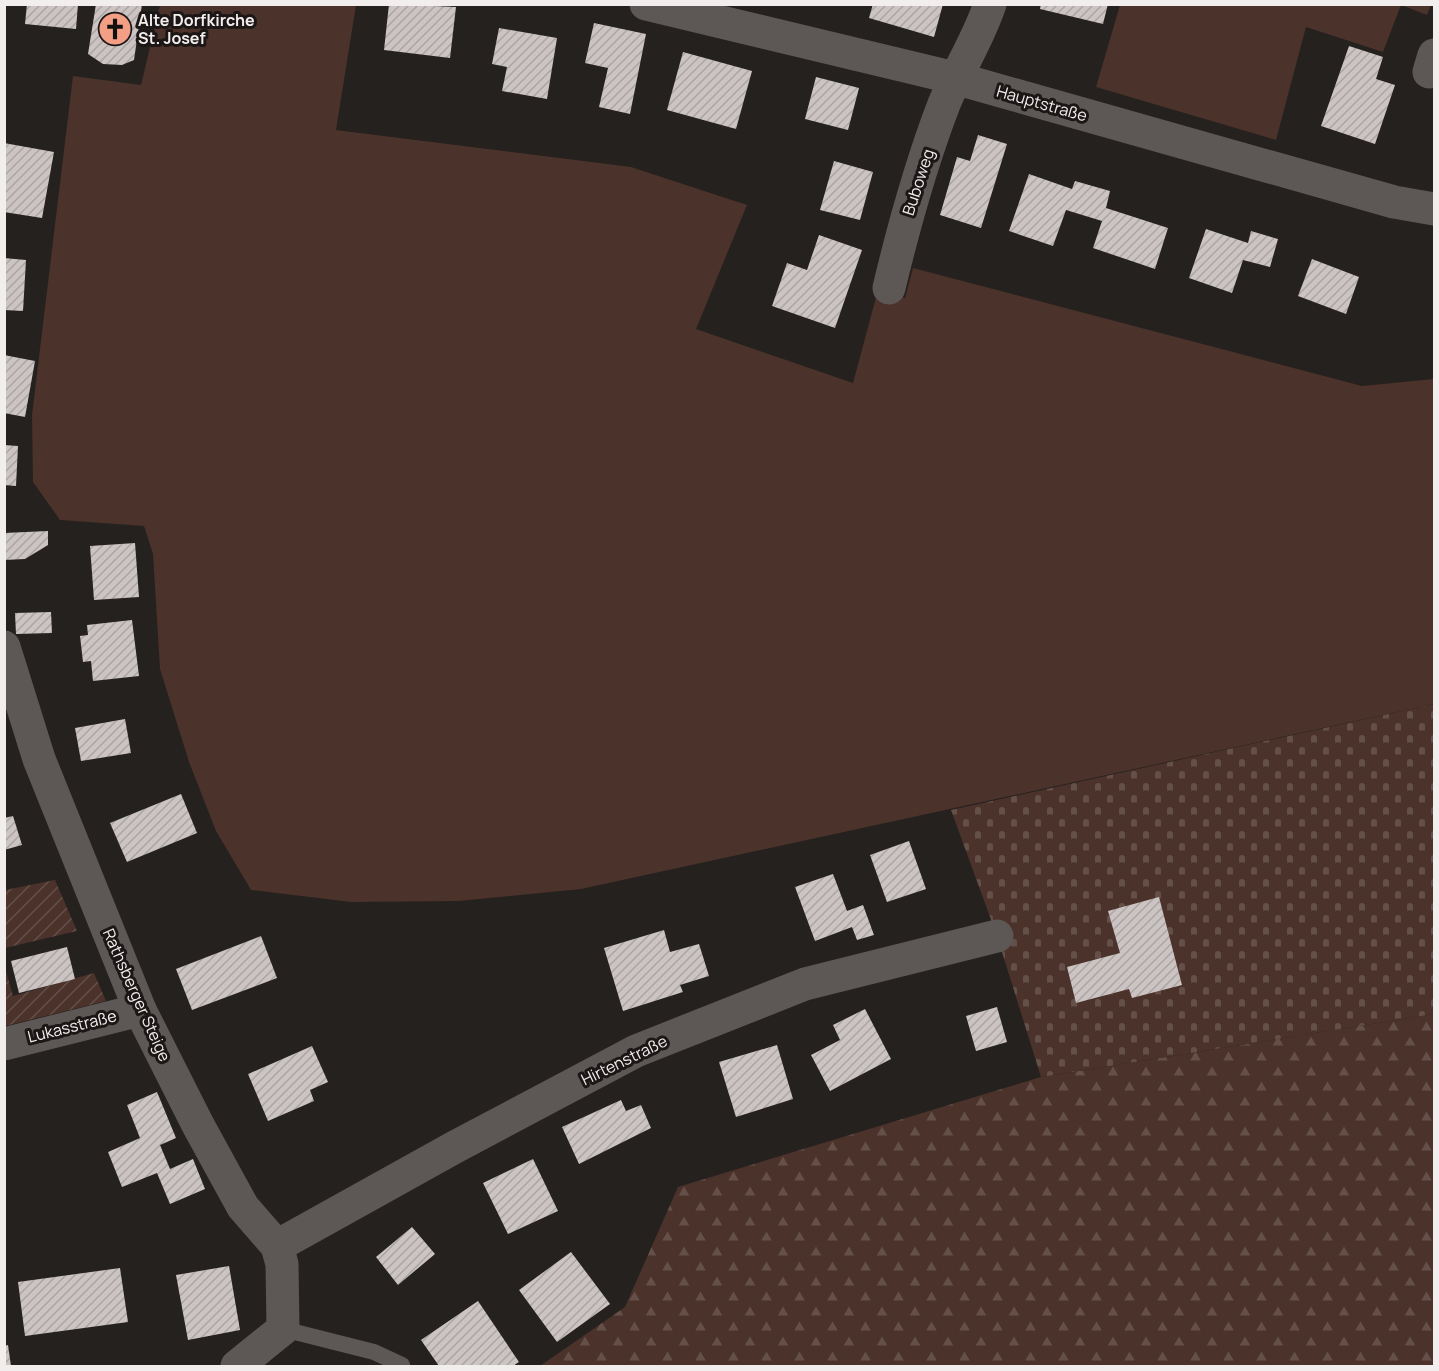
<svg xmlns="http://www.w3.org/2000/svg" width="1439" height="1371" viewBox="0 0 1439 1371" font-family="Manrope,sans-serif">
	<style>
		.grass { fill: #4b322a }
		.forest { fill: url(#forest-firs) }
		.cemetery { fill: url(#cemetery-stones) }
		.garden { fill: url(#garden-furrows) }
		.building { fill: url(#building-hatch) }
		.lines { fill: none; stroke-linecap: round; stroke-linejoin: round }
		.service { stroke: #5d5856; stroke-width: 16 }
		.minor { stroke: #5d5856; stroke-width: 33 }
		.tertiary { stroke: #5d5856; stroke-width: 33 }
		.labels { text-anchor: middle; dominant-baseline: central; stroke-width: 6; stroke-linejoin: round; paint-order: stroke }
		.poi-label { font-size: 16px; font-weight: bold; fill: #f1eeed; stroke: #1c1716; text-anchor: start }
		.street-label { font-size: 16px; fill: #f1eeed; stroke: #1c1716 }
	</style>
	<defs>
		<pattern id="forest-firs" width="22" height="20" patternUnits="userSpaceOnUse" patternTransform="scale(1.5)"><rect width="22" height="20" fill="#4b322a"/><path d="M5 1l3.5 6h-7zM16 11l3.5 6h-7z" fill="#655049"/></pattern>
		<pattern id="cemetery-stones" width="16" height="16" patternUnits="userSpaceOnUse" patternTransform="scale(1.5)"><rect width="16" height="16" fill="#4b322a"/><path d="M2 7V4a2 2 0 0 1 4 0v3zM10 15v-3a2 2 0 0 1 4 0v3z" fill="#655049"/></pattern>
		<pattern id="garden-furrows" width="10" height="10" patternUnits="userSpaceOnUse" patternTransform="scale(1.5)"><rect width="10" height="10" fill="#4b322a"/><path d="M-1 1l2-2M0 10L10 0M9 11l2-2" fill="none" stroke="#655049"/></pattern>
		<pattern id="building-hatch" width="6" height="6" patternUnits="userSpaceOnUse" patternTransform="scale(1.5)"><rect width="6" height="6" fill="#cbc4c2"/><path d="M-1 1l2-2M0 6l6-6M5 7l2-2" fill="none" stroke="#aaa5a3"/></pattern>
	</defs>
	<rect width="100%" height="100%" fill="#25211f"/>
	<!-- grass -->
	<g class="grass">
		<path d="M160 5H356L336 130 631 167 747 205 696 329 853 383 878 290 905 298 913 268 1362 386 1434 379V704L581 889 459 901 351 902 251 890 216 831 189 762 160 669 153 554 144 526 60 520 33 482 32 415 73 76 141 85Z"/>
		<path d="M1120 5V4L1431 5 1427 15 1401 5 1383 52 1306 27 1276 140 1096 87Z"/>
	</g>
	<!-- forest -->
	<path class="forest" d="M1434 1014V1366H540L625 1307 678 1187 1041 1077Z"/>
	<!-- cemetery -->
	<path class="cemetery" d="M1434 704V1014L1041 1077 997 936 951 810Z"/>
	<!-- garden -->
	<g class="garden">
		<path d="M55 880 77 931 5 948V890Z"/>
		<path d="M4 964 13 996 94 973 106 1001 5 1026Z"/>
	</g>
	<!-- building -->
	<g class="building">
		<path d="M27 4H78L76 29 25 24Z"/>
		<path d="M96 4H142L134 60 122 65 103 64 88 54Z"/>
		<path d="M389 4 456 7 450 58 384 50Z"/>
		<path d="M873 4H943L934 37 869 18Z"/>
		<path d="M1041 4H1108L1103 24 1040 9Z"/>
		<path d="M594 23 646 34 630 114 599 107 608 68 585 63Z"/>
		<path d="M499 28 557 38 547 99 502 91 507 67 492 64Z"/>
		<path d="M1349 46 1383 57 1376 79 1395 85 1375 144 1321 126Z"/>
		<path d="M683 52 752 71 736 129 667 110Z"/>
		<path d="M816 77 859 88 848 130 805 119Z"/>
		<path d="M978 135 1007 144 981 228 940 215 957 157 970 161Z"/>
		<path d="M4 143 54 152 42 218 4 212Z"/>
		<path d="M834 161 873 172 860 220 820 210Z"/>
		<path d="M1029 174 1072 189 1075 181 1110 191 1106 208 1168 228 1155 269 1093 248 1102 221 1066 210 1053 246 1009 231Z"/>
		<path d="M1206 229 1248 243 1251 231 1278 239 1270 267 1243 260 1232 293 1189 278Z"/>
		<path d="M819 235 862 250 835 328 772 306 787 263 807 270Z"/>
		<path d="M4 258 26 260 23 311 4 310Z"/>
		<path d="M1312 259 1359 277 1346 314 1298 296Z"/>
		<path d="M4 355 35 361 25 417 4 413Z"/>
		<path d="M4 445 18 446 16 486 4 485Z"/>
		<path d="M48 531V545L25 559 4 560V533Z"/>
		<path d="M135 543 139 597 94 600 90 546Z"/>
		<path d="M51 612 52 633 16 634 15 613Z"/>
		<path d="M132 620 139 676 93 681 91 661 83 662 80 636 88 635 87 625Z"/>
		<path d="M125 719 131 753 81 761 75 728Z"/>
		<path d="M181 794 197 833 127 862 110 823Z"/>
		<path d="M13 816 22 845 4 850V818Z"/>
		<path d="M909 841 926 889 887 902 870 855Z"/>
		<path d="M833 874 847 911 863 905 874 935 857 940 852 927 815 941 795 887Z"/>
		<path d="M1159 897 1182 985 1132 998 1129 989 1076 1003 1067 967 1120 953 1108 911Z"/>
		<path d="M664 930 670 952 699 944 709 976 680 985 683 992 623 1011 604 948Z"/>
		<path d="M261 936 277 978 192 1010 176 969Z"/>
		<path d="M67 947 75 979 19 993 11 961Z"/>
		<path d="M997 1007 1007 1042 976 1051 966 1016Z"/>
		<path d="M865 1009 891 1059 830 1091 811 1055 840 1040 833 1025Z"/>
		<path d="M777 1045 793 1099 736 1117 719 1062Z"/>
		<path d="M312 1046 328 1082 310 1090 314 1101 268 1121 248 1074Z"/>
		<path d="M157 1092 176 1138 160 1145 170 1169 193 1159 205 1189 170 1204 157 1173 122 1187 108 1152 140 1138 127 1105Z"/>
		<path d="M621 1100 626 1111 641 1105 651 1128 579 1164 562 1127Z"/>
		<path d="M533 1159 558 1211 508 1234 483 1183Z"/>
		<path d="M412 1227 435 1254 398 1285 376 1257Z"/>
		<path d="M571 1252 610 1304 557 1342 519 1290Z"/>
		<path d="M229 1266 240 1330 188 1340 176 1275Z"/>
		<path d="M120 1268 128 1322 25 1336 18 1282Z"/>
		<path d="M478 1301 519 1362 513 1366H439L421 1340Z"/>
		<path d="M8 1345 11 1366H4V1346Z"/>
	</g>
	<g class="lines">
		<!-- service -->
		<path class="service" d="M283 1329 374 1352 402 1365"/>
		<!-- minor -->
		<g class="minor">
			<path d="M1429 72 1434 55"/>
			<path d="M889 288C904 225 921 164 944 104 958 70 978 40 990 4"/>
			<path d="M4 647 39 759 140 1010 198 1125 243 1207 277 1246 282 1264 283 1329 237 1366"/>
			<path d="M4 1044 140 1010"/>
			<path d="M277 1246 455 1147 636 1051 805 984 997 936"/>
		</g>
		<!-- tertiary -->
		<path class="tertiary" d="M646 4 955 78 1394 202 1434 209"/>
	</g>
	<!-- icons -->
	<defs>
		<symbol id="church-disc" viewBox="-11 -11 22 22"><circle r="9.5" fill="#f39f85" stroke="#1c1716"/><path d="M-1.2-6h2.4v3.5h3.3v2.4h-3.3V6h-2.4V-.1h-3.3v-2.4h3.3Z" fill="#111"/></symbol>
	</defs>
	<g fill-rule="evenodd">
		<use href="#church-disc" x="96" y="10" width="38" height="38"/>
	</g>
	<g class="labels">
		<!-- poi labels -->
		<g class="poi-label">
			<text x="138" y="20">Alte Dorfkirche<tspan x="138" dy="18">St. Josef</tspan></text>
		</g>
		<!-- street labels -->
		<g class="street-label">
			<text transform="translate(1042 103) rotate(16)">Hauptstraße</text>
			<text transform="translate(918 182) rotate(-72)">Buboweg</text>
			<text transform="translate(137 995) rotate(66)">Rathsberger Steige</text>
			<text transform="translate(72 1026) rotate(-14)">Lukasstraße</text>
			<text transform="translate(624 1060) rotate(-26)">Hirtenstraße</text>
		</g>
	</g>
	<!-- border -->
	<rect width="1439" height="1371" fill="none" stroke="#f1eeed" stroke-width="12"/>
</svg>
